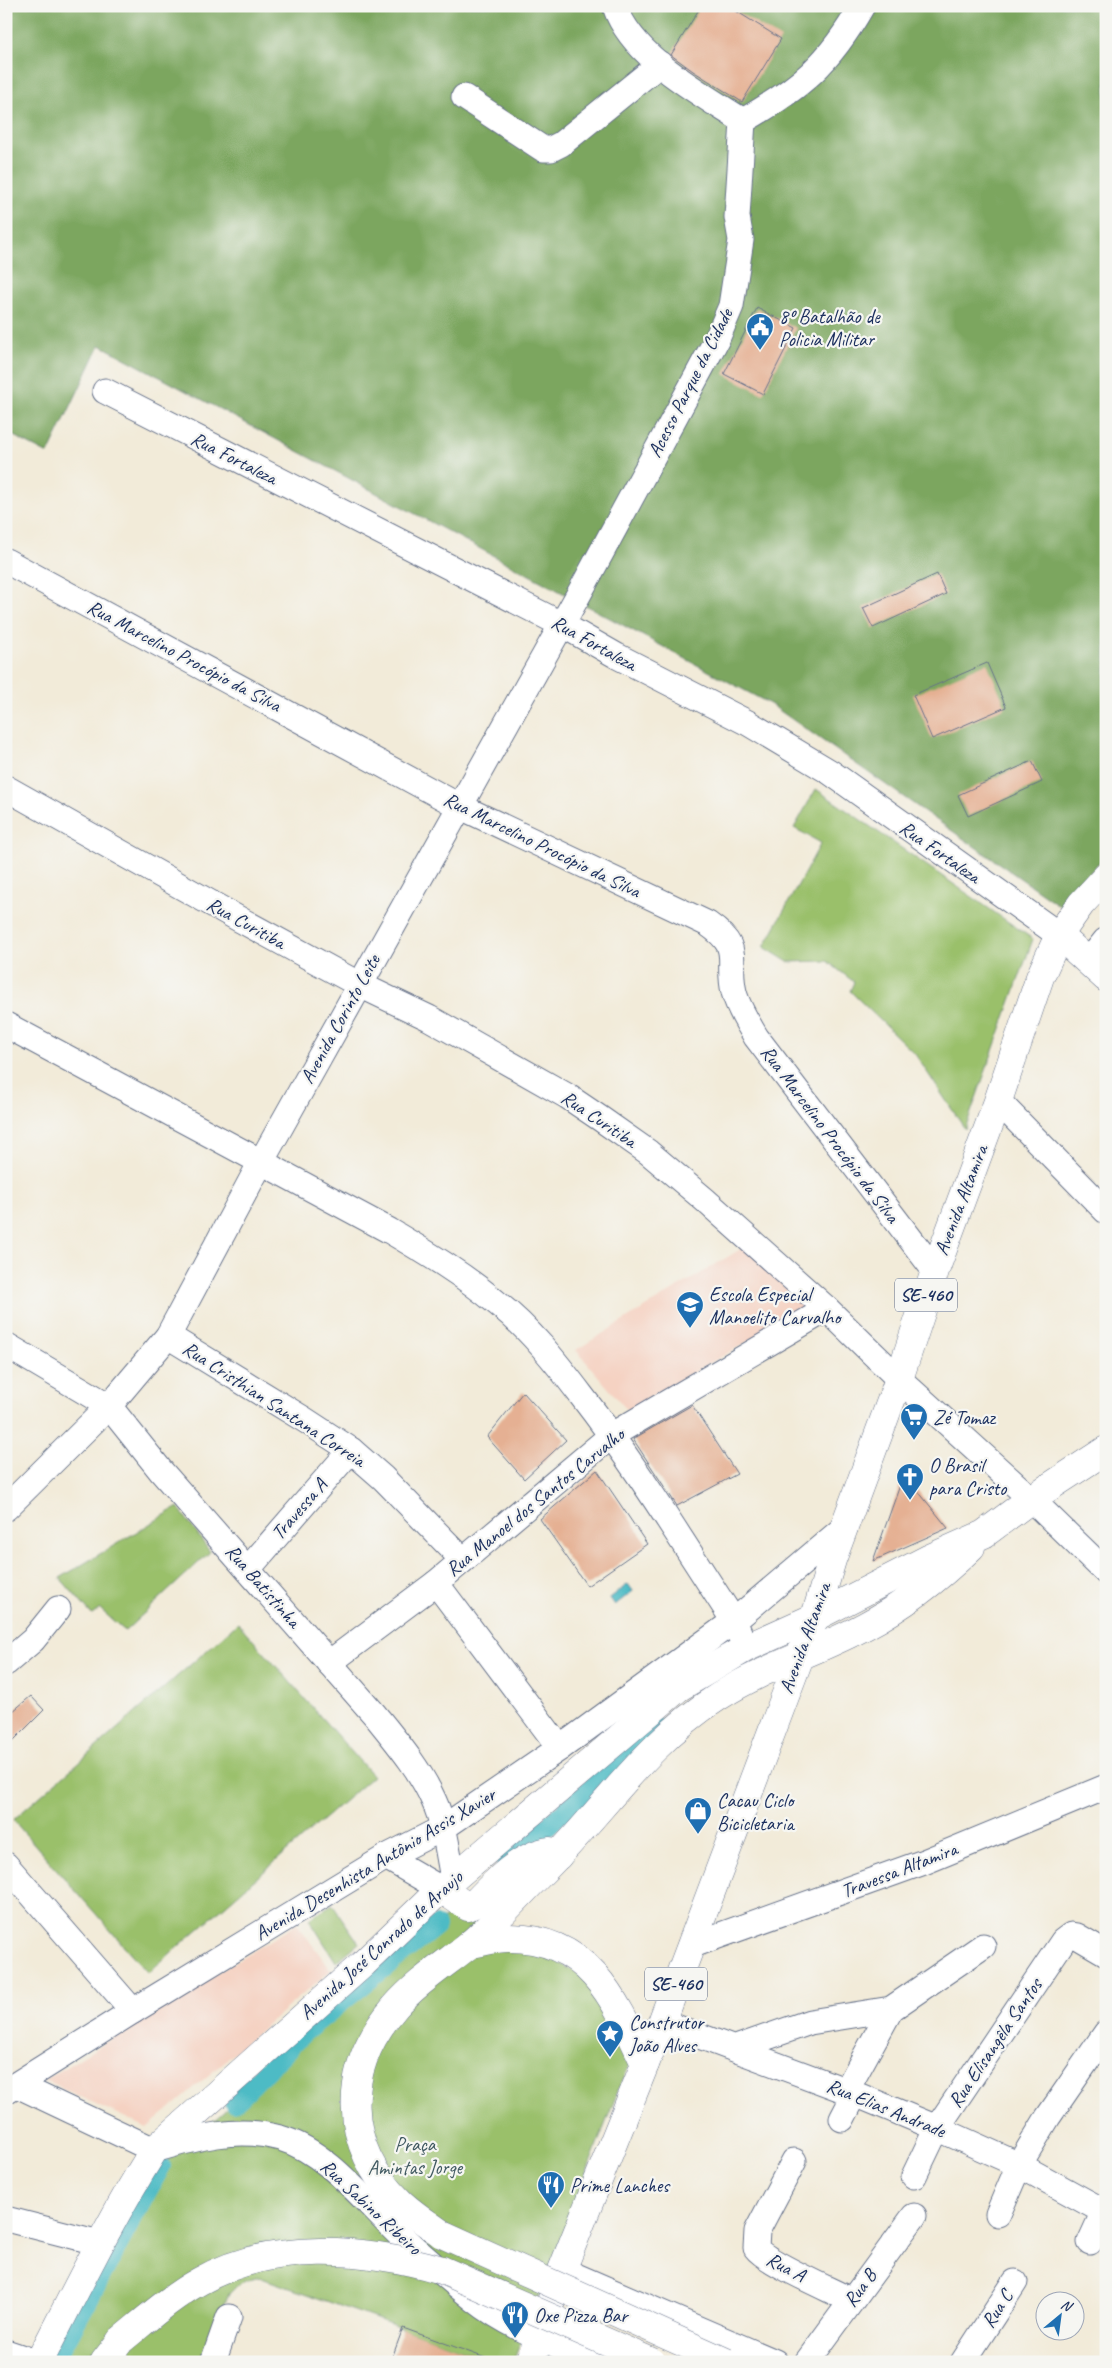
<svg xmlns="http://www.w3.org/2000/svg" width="1112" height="2368" viewBox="0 0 1112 2368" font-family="Caveat,sans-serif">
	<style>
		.built { fill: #f5d2c2 }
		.green { fill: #9ac06b; stroke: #5a7864 }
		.forest { fill: #7ba65f; stroke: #4b6a5e }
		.water { fill: #4dbbc5; stroke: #347592 }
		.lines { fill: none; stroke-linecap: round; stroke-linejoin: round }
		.canal { stroke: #4dbbc5; stroke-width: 20 }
		.building { fill: #e5b093 }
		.minor-casing { stroke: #667189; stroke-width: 27 }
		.major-casing { stroke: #667189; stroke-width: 29 }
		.minor { stroke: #fff; stroke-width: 25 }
		.major { stroke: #fff; stroke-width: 28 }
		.major-bridge-casing { stroke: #667189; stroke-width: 29; stroke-linecap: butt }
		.major-bridge { stroke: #fff; stroke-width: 28 }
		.labels { text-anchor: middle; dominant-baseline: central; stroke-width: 4.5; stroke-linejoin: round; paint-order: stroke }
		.shield { fill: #f6f6f2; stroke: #5d6b8a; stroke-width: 1 }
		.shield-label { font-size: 19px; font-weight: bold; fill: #1b2f5e }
		.poi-label { font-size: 20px; fill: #1b2f5e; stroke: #f6f6f2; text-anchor: start }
		.street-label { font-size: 20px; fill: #1b2f5e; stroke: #f6f6f2 }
		.park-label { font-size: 20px; fill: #415a62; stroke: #f6f6f2 }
	</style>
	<rect width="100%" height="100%" fill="#f6f6f2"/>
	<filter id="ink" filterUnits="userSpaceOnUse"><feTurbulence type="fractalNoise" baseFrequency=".02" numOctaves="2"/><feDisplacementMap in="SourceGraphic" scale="10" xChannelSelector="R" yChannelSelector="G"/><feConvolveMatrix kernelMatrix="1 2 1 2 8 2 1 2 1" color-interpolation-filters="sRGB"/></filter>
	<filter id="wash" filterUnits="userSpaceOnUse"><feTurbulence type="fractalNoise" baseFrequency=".0096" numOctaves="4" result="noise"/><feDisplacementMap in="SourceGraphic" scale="20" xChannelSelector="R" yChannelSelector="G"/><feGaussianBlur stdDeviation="1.12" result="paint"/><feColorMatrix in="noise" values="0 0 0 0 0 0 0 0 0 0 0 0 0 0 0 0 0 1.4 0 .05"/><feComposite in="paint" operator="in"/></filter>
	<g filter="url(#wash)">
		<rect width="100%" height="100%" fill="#f2ebd9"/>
		<!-- built -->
		<g class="built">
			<path d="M744 1247 807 1308 627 1410 576 1350Z"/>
			<path d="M297 1924 331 1970 147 2128 45 2080Z"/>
		</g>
		<!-- green -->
		<g class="green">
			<path d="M816 789 1033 939 965 1129 915 1054 850 991 854 982 827 961 788 962 764 947 821 843 794 828Z"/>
			<path d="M178 1507 210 1552 125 1631 100 1609 92 1615 60 1578Z"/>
			<path d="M238 1623 373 1776 148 1973 13 1820Z"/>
			<path d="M472 1892 515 1949 542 1952 596 1985 631 2063 620 2086 513 2362H497L259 2277 240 2283 229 2294 201 2362H100L88 2351 79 2362H60L161 2166 234 2103 303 2033 436 1926Z"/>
			<path d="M332 1904 359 1943 336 1962 309 1919Z"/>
		</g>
		<!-- forest -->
		<path class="forest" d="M6 6H1106V855L1060 906 770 704 100 345 48 454 6 432Z"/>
		<!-- water -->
		<path class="water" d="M628 1584 633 1591 615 1605 610 1598Z"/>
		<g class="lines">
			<!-- canal -->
			<g class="canal">
				<path d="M506 1862 659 1728"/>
				<path d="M234 2103 303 2033 436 1926"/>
				<path d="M54 2362 161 2166"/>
			</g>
		</g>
		<g id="blocks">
			<!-- building -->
			<g class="building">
				<path d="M701 6H728L781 39 742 102 693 71 671 55Z"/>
				<path d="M757 308 796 328 763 394 724 374Z"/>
				<path d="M937 574 946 594 873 628 863 608Z"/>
				<path d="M987 663 1006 707 932 739 913 695Z"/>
				<path d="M1032 761 1042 782 968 816 958 795Z"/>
				<path d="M523 1392 566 1440 524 1479 487 1437Z"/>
				<path d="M692 1405 737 1474 677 1506 633 1439Z"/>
				<path d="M597 1470 647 1544 587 1586 540 1519Z"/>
				<path d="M904 1474 948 1528 873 1561Z"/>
				<path d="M31 1696 44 1710 6 1748V1717Z"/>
				<path d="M403 2328 491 2360V2362H402L392 2358Z"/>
			</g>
		</g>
	</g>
	<g filter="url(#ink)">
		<use href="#blocks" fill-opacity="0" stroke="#667189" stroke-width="1"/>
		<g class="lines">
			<defs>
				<g id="minor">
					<path d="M615 6C631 56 700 93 743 121"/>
					<path d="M464 97 543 149H551L561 144 660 64"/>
					<path d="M743 121C800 88 829 64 862 6"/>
					<path d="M105 391 561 624 617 656 748 723 830 772 1059 935"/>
					<path d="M6 561 459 806 708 924C744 949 726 958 734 992 738 1008 748 1023 756 1037L935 1271"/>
					<path d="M6 788 239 919 360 985 429 1018 567 1096 601 1119 648 1152 705 1200 827 1309 899 1379 1031 1499 1106 1572"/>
					<path d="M1089 961 1105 941"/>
					<path d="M6 1025 390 1231C427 1253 464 1275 497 1303 530 1329 556 1362 581 1395 637 1467 684 1545 734 1621L741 1637"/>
					<path d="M998 1101 1106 1211"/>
					<path d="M168 1336 305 1420 351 1450 383 1478 463 1560"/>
					<path d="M6 1345 109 1406 161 1471 375 1715C396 1741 420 1769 434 1801 445 1825 448 1853 453 1879"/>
					<path d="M6 1508 109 1406 168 1336 261 1162 580 592 717 339 731 306 741 240 737 217 743 121"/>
					<path d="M248 1569 351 1450"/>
					<path d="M436 1583 560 1748"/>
					<path d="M6 1663 33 1640 58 1609"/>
					<path d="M329 1663 436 1583 612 1435 827 1309"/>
					<path d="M386 1857 441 1889"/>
					<path d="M6 1865 133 2011"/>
					<path d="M690 1946 924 1862 1106 1787"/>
					<path d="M662 2022 855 2094 937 2128 1019 2165 1103 2211"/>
					<path d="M736 2048 810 2022 891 2009 983 1946"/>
					<path d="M17 2085 154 2150C195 2138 238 2126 280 2138 329 2152 367 2205 403 2238 426 2259 450 2280 475 2300 510 2328 556 2344 596 2362"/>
					<path d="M6 2091 133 2011 386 1857 443 1828 560 1748 734 1621 845 1527"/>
					<path d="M846 2091 891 2009"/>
					<path d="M842 2119 855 2094"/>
					<path d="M794 2161 757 2231 756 2248C766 2262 831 2290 850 2300"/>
					<path d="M914 2176 937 2128 1063 1941 1071 1935 1077 1936 1106 1953"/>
					<path d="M998 2214 1019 2165 1048 2117 1106 2033"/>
					<path d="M6 2219 100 2243"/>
					<path d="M1090 2242 1106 2207"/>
					<path d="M562 2270 775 2362"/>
					<path d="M6 2352 36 2362"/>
					<path d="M213 2362 229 2317"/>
					<path d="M807 2362 914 2216"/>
					<path d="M963 2362 1015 2282"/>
				</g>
				<g id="major">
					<path d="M1059 935 1106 978"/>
					<path d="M441 1889 468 1907 474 1904C493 1884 521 1854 550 1851L558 1856"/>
					<path d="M470 1944C483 1942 496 1938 508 1938 589 1937 616 2001 645 2064"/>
					<path d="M442 2234C428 2224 414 2215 401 2203 342 2146 341 2069 395 2007 416 1983 444 1965 469 1945 496 1922 520 1894 545 1869 603 1811 647 1742 718 1697 764 1667 817 1652 865 1626 905 1605 939 1578 971 1547"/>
					<path d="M39 2362C76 2290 111 2218 154 2150L364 1963 441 1889 678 1688 746 1648 815 1617 930 1558 984 1534 1031 1499 1106 1450"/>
					<path d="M104 2362 121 2340"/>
					<path d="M530 2362 562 2270 662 2022 815 1617 832 1560 899 1379 935 1271 998 1101 1040 977 1059 935 1081 904 1106 877"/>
				</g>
			</defs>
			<!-- minor casing -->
			<use href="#minor" class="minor-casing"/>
			<!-- major casing -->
			<use href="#major" class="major-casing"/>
			<!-- minor -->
			<use href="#minor" class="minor"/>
			<!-- major -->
			<use href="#major" class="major"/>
			<defs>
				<g id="major-bridge">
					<path d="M442 2234 726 2362"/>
					<path d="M121 2340C147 2319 171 2297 200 2281 272 2240 366 2248 442 2270L652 2362"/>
				</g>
			</defs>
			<!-- major-bridge casing -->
			<use href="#major-bridge" class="major-bridge-casing"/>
			<!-- major-bridge -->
			<use href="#major-bridge" class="major-bridge"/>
		</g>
	</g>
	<!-- icons -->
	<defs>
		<symbol id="civic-pin" viewBox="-11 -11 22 30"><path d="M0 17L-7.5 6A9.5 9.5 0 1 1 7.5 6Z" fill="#1f6fb2" stroke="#f6f6f2"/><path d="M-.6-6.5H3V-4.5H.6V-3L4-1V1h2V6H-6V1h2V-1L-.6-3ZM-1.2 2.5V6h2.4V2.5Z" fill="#fff"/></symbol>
		<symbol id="school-pin" viewBox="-11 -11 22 30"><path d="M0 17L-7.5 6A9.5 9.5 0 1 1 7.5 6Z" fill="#1f6fb2" stroke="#f6f6f2"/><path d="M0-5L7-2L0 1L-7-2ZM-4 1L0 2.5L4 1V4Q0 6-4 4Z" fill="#fff"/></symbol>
		<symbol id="supermarket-pin" viewBox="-11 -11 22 30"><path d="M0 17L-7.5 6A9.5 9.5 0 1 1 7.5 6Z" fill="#1f6fb2" stroke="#f6f6f2"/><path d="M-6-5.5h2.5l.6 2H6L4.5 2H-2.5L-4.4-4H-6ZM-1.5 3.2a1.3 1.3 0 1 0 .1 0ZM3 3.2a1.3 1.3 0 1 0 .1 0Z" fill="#fff"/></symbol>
		<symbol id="church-pin" viewBox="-11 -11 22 30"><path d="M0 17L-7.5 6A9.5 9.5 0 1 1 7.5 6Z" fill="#1f6fb2" stroke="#f6f6f2"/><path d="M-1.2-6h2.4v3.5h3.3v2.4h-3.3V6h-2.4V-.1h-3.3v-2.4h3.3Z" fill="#fff"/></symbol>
		<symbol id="shop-pin" viewBox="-11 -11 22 30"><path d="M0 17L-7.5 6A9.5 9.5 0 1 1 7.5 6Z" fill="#1f6fb2" stroke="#f6f6f2"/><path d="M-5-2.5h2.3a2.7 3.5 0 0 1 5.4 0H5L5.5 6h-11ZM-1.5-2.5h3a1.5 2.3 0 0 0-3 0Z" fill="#fff"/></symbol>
		<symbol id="sight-pin" viewBox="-11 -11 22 30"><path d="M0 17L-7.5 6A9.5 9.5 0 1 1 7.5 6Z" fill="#1f6fb2" stroke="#f6f6f2"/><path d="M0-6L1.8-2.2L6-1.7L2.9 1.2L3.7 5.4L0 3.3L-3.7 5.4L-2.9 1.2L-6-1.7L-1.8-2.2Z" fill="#fff"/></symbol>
		<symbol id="restaurant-pin" viewBox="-11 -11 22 30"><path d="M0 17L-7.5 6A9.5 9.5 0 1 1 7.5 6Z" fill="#1f6fb2" stroke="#f6f6f2"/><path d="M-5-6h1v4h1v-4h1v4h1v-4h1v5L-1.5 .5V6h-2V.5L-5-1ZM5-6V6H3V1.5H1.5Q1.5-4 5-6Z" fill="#fff"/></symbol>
	</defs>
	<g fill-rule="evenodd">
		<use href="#civic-pin" x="744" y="311" width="32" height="43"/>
		<use href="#school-pin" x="674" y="1289" width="32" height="43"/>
		<use href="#supermarket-pin" x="898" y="1401" width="32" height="43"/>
		<use href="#church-pin" x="894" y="1461" width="32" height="43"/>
		<use href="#shop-pin" x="682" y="1795" width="32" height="43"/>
		<use href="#sight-pin" x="594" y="2018" width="32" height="43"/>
		<use href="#restaurant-pin" x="535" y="2169" width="32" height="43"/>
		<use href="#restaurant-pin" x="499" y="2299" width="32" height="43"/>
	</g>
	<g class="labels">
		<!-- shield labels -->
		<g class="shield">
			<rect x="895" y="1278.5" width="62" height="33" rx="4"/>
			<rect x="645" y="1967.5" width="62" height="33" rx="4"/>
		</g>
		<g class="shield-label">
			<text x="926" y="1295">SE-460</text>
			<text x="676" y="1984">SE-460</text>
		</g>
		<!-- poi labels -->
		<g class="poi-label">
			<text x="779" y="316">8º Batalhão de<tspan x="779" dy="23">Policia Militar</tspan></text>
			<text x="709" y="1294">Escola Especial<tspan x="709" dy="23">Manoelito Carvalho</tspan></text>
			<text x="933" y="1417">Zé Tomaz</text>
			<text x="929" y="1465">O Brasil<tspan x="929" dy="23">para Cristo</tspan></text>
			<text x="717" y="1800">Cacau Ciclo<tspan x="717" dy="23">Bicicletaria</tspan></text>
			<text x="629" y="2022">Construtor<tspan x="629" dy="23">João Alves</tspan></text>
			<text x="570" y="2185">Prime Lanches</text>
			<text x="534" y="2315">Oxe Pizza Bar</text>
		</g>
		<!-- street labels -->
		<g class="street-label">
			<text transform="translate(690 383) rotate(-63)">Acesso Parque da Cidade</text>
			<text transform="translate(234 458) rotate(27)">Rua Fortaleza</text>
			<text transform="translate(594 643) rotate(29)">Rua Fortaleza</text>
			<text transform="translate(184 656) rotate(28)">Rua Marcelino Procópio da Silva</text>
			<text transform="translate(542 845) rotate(26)">Rua Marcelino Procópio da Silva</text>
			<text transform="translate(940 852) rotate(35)">Rua Fortaleza</text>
			<text transform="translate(246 923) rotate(29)">Rua Curitiba</text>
			<text transform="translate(340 1019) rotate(-61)">Avenida Corinto Leite</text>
			<text transform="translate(599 1119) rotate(34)">Rua Curitiba</text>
			<text transform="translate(830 1134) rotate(53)">Rua Marcelino Procópio da Silva</text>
			<text transform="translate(961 1200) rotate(-69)">Avenida Altamira</text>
			<text transform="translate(274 1404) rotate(33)">Rua Cristhian Santana Correia</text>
			<text transform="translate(535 1502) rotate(-39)">Rua Manoel dos Santos Carvalho</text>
			<text transform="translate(299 1509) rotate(-49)">Travessa A</text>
			<text transform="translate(263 1586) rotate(49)">Rua Batistinha</text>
			<text transform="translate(805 1638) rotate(-70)">Avenida Altamira</text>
			<text transform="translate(375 1864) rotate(-31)">Avenida Desenhista Antônio Assis Xavier</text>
			<text transform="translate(899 1870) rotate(-21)">Travessa Altamira</text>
			<text transform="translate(381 1945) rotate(-42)">Avenida José Conrado de Araujo</text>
			<text transform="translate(995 2043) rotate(-56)">Rua Elisangêla Santos</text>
			<text transform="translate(886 2108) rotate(22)">Rua Elias Andrade</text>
			<text transform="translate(371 2207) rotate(43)">Rua Sabino Ribeiro</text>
			<text transform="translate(786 2267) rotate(28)">Rua A</text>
			<text transform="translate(860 2288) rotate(-53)">Rua B</text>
			<text transform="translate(997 2309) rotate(-57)">Rua C</text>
		</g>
		<!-- park labels -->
		<g class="park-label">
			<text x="415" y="2144">Praça<tspan x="415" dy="23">Amintas Jorge</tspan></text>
		</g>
	</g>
	<!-- margin -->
	<rect width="1112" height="2368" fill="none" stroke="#f6f6f2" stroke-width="25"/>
	<!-- north arrow -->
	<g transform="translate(1060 2316) rotate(29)"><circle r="24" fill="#f6f6f2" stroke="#9ea6b7"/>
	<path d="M0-4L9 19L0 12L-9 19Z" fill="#1f6fb2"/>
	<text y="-8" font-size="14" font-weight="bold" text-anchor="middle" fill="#1b2f5e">N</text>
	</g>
</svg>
